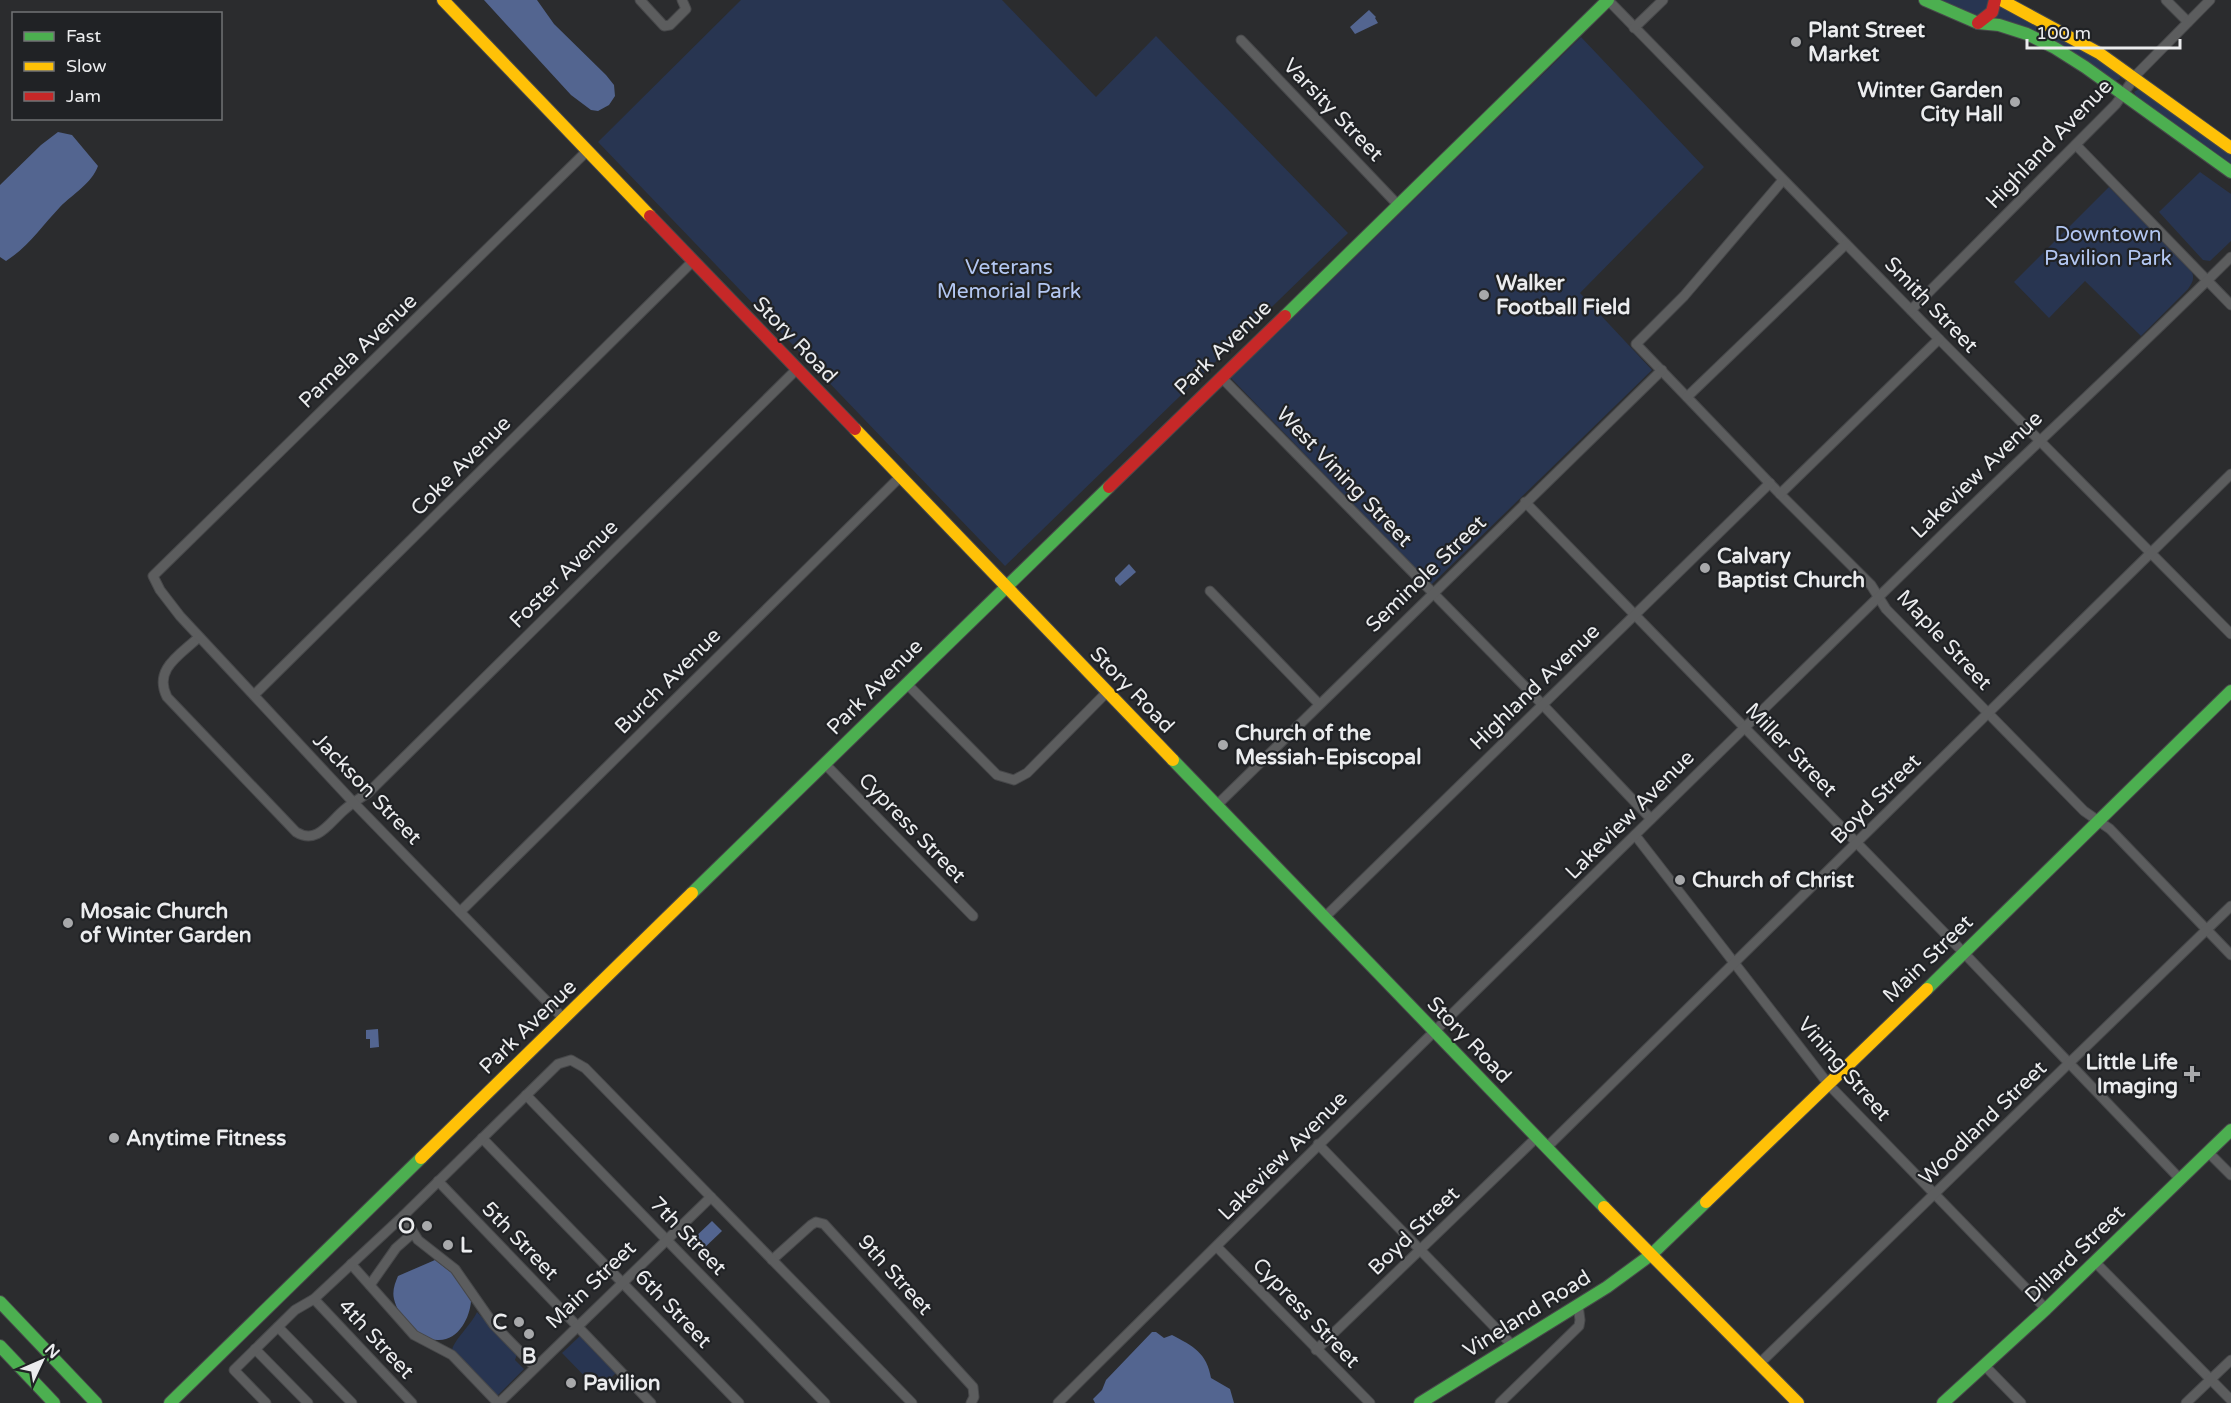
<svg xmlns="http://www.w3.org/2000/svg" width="2231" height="1403" viewBox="0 0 2231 1403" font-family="'Varela Round',sans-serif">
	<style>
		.green { fill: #283551 }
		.water { fill: #536590 }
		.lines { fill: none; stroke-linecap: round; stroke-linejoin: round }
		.street-casing { stroke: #47484a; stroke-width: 11 }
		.fast-casing { stroke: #47484a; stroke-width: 14 }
		.slow-casing { stroke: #47484a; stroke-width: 14 }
		.jam-casing { stroke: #47484a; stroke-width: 14 }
		.street { stroke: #5c5d5e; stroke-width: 9 }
		.fast { stroke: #4caf50; stroke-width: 12 }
		.slow { stroke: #ffc107; stroke-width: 12 }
		.jam { stroke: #c62828; stroke-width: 12 }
		.poi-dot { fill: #a8a9ab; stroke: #202225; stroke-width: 2 }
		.labels { text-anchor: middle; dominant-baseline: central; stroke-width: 4.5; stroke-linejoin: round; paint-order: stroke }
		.poi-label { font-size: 21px; font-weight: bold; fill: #ebecee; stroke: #202225; text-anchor: start }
		.street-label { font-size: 21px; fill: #ebecee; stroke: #202225 }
		.park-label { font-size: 21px; fill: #b3c7f2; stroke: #202225 }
	</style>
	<rect width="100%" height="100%" fill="#2b2c2e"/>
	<!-- green -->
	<g class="green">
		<path d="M741 0H1002L1096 97 1156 36 1348 233 1005 566 598 142Z"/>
		<path d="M1938 0H1990V6L1978 16Z"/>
		<path d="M2001 4 2037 20 2119 74 2120 79 2115 81 1995 18Z"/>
		<path d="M1581 37 1704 167 1580 293 1652 370 1431 585 1231 378Z"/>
		<path d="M2139 89 2231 151V166L2137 97 2134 92Z"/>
		<path d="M2200 172 2231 194V241L2210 261 2203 260 2159 212Z"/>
		<path d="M2109 187 2191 270C2195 278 2193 282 2188 289L2141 336 2085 281 2049 318 2014 282Z"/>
		<path d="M477 1312 517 1354 515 1360 524 1369 497 1396 452 1350C454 1340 471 1325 477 1312Z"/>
		<path d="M580 1336 616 1373 598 1390 562 1353Z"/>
	</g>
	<!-- water -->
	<g class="water">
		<path d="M484 0H537L554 24 606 75 614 85 615 96 609 105 598 111 591 110 571 95Z"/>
		<path d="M1369 10 1376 17 1375 18 1378 23 1355 34 1350 27Z"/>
		<path d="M58 132 72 135 98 166C92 183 73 194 60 207 42 226 28 247 6 261L0 257V185L41 145Z"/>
		<path d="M1129 564 1136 572 1120 586 1115 581V578Z"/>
		<path d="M378 1029 379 1047 370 1048V1039H366V1030Z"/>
		<path d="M712 1221 722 1231 701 1251 691 1241Z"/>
		<path d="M435 1260 457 1277 471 1301C470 1317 459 1340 439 1340 419 1341 398 1317 394 1299 392 1291 395 1283 398 1276Z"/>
		<path d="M1152 1332H1156L1164 1338 1172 1335C1193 1346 1207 1353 1211 1378L1230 1389 1234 1403H1095L1093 1399 1102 1390 1106 1380Z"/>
	</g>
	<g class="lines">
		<defs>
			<g id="street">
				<path d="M640 0 664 26 670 25 686 9 682 0"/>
				<path d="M1608 0 1939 339 2231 634"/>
				<path d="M2166 0 2188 22"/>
				<path d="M1634 28 1663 0"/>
				<path d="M1241 40 1398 205"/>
				<path d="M2076 145 2231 305"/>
				<path d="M1783 180 1684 296 1636 344 1780 494 1871 585 1886 609 2084 811 2110 829 2231 955"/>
				<path d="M1911 310 2116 104 2137 74 2210 0"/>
				<path d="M1221 377 1542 704 1651 819"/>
				<path d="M1687 397 1846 244"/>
				<path d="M1780 494 1939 339"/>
				<path d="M1525 502 1963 952 2180 1179"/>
				<path d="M1210 591 1319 704"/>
				<path d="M199 637C180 655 153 669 167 697L296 832C317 845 329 823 344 810 351 804 360 798 368 793L797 369"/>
				<path d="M906 683 997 775 1014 780 1027 773 1107 692"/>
				<path d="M254 695 693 261"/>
				<path d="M825 764 973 916"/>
				<path d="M1217 805 1662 370"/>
				<path d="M1635 835 1829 1085 2046 1309"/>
				<path d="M460 912 900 477"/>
				<path d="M1325 917 1770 483"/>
				<path d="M564 1019 354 803 180 616 160 590 153 576 587 151"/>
				<path d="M526 1095 825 1403"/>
				<path d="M482 1138 739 1403"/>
				<path d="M1318 1144 1513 1346"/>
				<path d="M1546 1148 2231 474"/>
				<path d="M2208 1152 2231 1175"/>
				<path d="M438 1181 651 1403"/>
				<path d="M1217 1247 1370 1403"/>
				<path d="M772 1260 811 1225 816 1222 824 1224 973 1387 974 1397 971 1403"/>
				<path d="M2095 1262 2231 1400"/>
				<path d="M351 1264 414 1335 452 1355 498 1403"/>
				<path d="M370 1285 396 1248 413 1233"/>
				<path d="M314 1299 412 1403"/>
				<path d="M278 1327 352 1403"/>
				<path d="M255 1349 308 1403"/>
				<path d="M1316 1350 1536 1138"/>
				<path d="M1759 1364 2231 906"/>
				<path d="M1984 1365 2021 1403"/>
				<path d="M535 1367 494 1325 455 1269 418 1240 403 1216 558 1064 571 1060 585 1068 912 1403"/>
				<path d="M266 1403 234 1370 295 1310 314 1299 403 1216"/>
				<path d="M499 1403 711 1197"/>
				<path d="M1058 1403C1350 1112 1645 825 1940 537 2036 443 2136 352 2231 257"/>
				<path d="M1500 1403 1579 1326 1580 1320 1578 1305"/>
				<path d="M2186 1403 2231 1360"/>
			</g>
			<g id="fast">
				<path d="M1925 0 1978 23 1999 25 2027 34 2055 48 2085 67 2231 172"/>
				<path d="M1285 316 1608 0"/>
				<path d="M1173 760 1604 1207"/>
				<path d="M692 893 1109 487"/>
				<path d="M1927 989 2231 691"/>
				<path d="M0 1302 96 1403"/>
				<path d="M0 1346 54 1403"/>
				<path d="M170 1403 421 1158"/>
				<path d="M1420 1403 1607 1287 1652 1254 1706 1202"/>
				<path d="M1943 1403 2046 1309 2231 1130"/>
			</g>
			<g id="slow">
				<path d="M443 0 650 216"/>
				<path d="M2001 0 2099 53 2231 148"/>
				<path d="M855 429 1173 760"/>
				<path d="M421 1158 692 893"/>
				<path d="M1706 1202 1927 989"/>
				<path d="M1604 1207 1798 1403"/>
			</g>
			<g id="jam">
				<path d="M1978 23 1992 12 1995 0"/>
				<path d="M650 216 855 429"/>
				<path d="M1109 487 1285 316"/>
			</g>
		</defs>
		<!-- street casing -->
		<use href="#street" class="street-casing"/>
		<!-- fast casing -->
		<use href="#fast" class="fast-casing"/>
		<!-- slow casing -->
		<use href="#slow" class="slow-casing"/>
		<!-- jam casing -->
		<use href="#jam" class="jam-casing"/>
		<!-- street -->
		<use href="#street" class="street"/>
		<!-- fast -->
		<use href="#fast" class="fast"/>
		<!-- slow -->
		<use href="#slow" class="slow"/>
		<!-- jam -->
		<use href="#jam" class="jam"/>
	</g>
	<!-- markers -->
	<g class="poi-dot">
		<circle cx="1796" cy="42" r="6"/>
		<circle cx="2015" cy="102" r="6"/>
		<circle cx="1484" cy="295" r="6"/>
		<circle cx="1705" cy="568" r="6"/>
		<circle cx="1223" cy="745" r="6"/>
		<circle cx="1680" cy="880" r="6"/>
		<circle cx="68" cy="923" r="6"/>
		<path d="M2189 1065h6v6h6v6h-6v6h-6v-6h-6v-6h6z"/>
		<circle cx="114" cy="1138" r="6"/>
		<circle cx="427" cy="1226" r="6"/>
		<circle cx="448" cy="1245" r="6"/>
		<circle cx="519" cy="1322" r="6"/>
		<circle cx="529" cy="1334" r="6"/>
		<circle cx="571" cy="1383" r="6"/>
	</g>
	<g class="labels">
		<!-- poi labels -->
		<g class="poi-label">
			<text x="1808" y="30">Plant Street<tspan x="1808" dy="24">Market</tspan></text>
			<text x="2003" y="90" text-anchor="end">Winter Garden<tspan x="2003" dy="24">City Hall</tspan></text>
			<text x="1496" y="283">Walker<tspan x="1496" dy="24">Football Field</tspan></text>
			<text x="1717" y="556">Calvary<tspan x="1717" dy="24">Baptist Church</tspan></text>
			<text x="1235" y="733">Church of the<tspan x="1235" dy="24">Messiah-Episcopal</tspan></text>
			<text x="1692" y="880">Church of Christ</text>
			<text x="80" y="911">Mosaic Church<tspan x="80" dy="24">of Winter Garden</tspan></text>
			<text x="2178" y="1062" text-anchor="end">Little Life<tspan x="2178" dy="24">Imaging</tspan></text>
			<text x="126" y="1138">Anytime Fitness</text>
			<text x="415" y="1226" text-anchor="end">O</text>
			<text x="460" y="1245">L</text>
			<text x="507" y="1322" text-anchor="end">C</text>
			<text x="529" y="1356" text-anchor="middle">B</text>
			<text x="583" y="1383">Pavilion</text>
		</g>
		<!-- street labels -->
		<g class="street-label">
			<text transform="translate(1333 110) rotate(46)">Varsity Street</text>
			<text transform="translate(2049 144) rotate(-46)">Highland Avenue</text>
			<text transform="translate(1931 305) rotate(46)">Smith Street</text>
			<text transform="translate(795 340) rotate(46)">Story Road</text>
			<text transform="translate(1223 348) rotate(-44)">Park Avenue</text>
			<text transform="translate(358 351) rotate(-44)">Pamela Avenue</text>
			<text transform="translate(461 466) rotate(-45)">Coke Avenue</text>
			<text transform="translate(1977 475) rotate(-44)">Lakeview Avenue</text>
			<text transform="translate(1344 477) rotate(46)">West Vining Street</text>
			<text transform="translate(564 574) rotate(-45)">Foster Avenue</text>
			<text transform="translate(1426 574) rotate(-44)">Seminole Street</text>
			<text transform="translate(1944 640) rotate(47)">Maple Street</text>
			<text transform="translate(668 681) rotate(-45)">Burch Avenue</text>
			<text transform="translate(875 687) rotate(-45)">Park Avenue</text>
			<text transform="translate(1535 687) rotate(-44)">Highland Avenue</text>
			<text transform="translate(1132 690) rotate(46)">Story Road</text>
			<text transform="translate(1791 750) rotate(46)">Miller Street</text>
			<text transform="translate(367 789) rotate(46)">Jackson Street</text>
			<text transform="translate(1876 799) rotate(-45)">Boyd Street</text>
			<text transform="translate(1630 815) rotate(-45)">Lakeview Avenue</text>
			<text transform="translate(912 828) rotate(46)">Cypress Street</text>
			<text transform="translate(1928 959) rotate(-44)">Main Street</text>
			<text transform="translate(528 1027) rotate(-44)">Park Avenue</text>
			<text transform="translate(1469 1040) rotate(46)">Story Road</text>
			<text transform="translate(1844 1069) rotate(49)">Vining Street</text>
			<text transform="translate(1983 1123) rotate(-44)">Woodland Street</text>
			<text transform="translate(1283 1156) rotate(-45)">Lakeview Avenue</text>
			<text transform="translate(1414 1231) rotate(-44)">Boyd Street</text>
			<text transform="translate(688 1236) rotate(46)">7th Street</text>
			<text transform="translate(520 1241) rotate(46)">5th Street</text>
			<text transform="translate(2075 1254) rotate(-44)">Dillard Street</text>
			<text transform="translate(895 1275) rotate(48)">9th Street</text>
			<text transform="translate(591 1285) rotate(-44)">Main Street</text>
			<text transform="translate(673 1309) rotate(46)">6th Street</text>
			<text transform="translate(1306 1313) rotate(46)">Cypress Street</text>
			<text transform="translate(1527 1314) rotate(-32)">Vineland Road</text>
			<text transform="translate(376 1339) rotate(47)">4th Street</text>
		</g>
		<!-- park labels -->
		<g class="park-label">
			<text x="2108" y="234">Downtown<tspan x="2108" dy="24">Pavilion Park</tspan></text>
			<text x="1009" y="267">Veterans<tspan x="1009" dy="24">Memorial Park</tspan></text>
		</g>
	</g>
	<!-- legend -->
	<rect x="12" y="12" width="210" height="108" fill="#202225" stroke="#717375" stroke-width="1.5"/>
	<rect x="24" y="32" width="30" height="9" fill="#4caf50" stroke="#717375" stroke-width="1.5"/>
	<text x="66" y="42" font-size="18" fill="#ebecee">Fast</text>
	<rect x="24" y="62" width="30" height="9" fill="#ffc107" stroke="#717375" stroke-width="1.5"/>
	<text x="66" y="72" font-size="18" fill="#ebecee">Slow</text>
	<rect x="24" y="92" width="30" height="9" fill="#c62828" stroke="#717375" stroke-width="1.5"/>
	<text x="66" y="102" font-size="18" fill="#ebecee">Jam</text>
	<!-- north arrow -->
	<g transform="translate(42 1361) rotate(46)" stroke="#202225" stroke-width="4.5" paint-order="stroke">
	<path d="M0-4.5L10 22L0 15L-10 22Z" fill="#ebecee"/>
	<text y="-9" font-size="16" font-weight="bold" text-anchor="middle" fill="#ebecee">N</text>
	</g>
	<!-- scale -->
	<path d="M2027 39v9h153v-9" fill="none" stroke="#ebecee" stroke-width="3"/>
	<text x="2036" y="39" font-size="18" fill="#ebecee" stroke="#202225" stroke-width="4.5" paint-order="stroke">100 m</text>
</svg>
